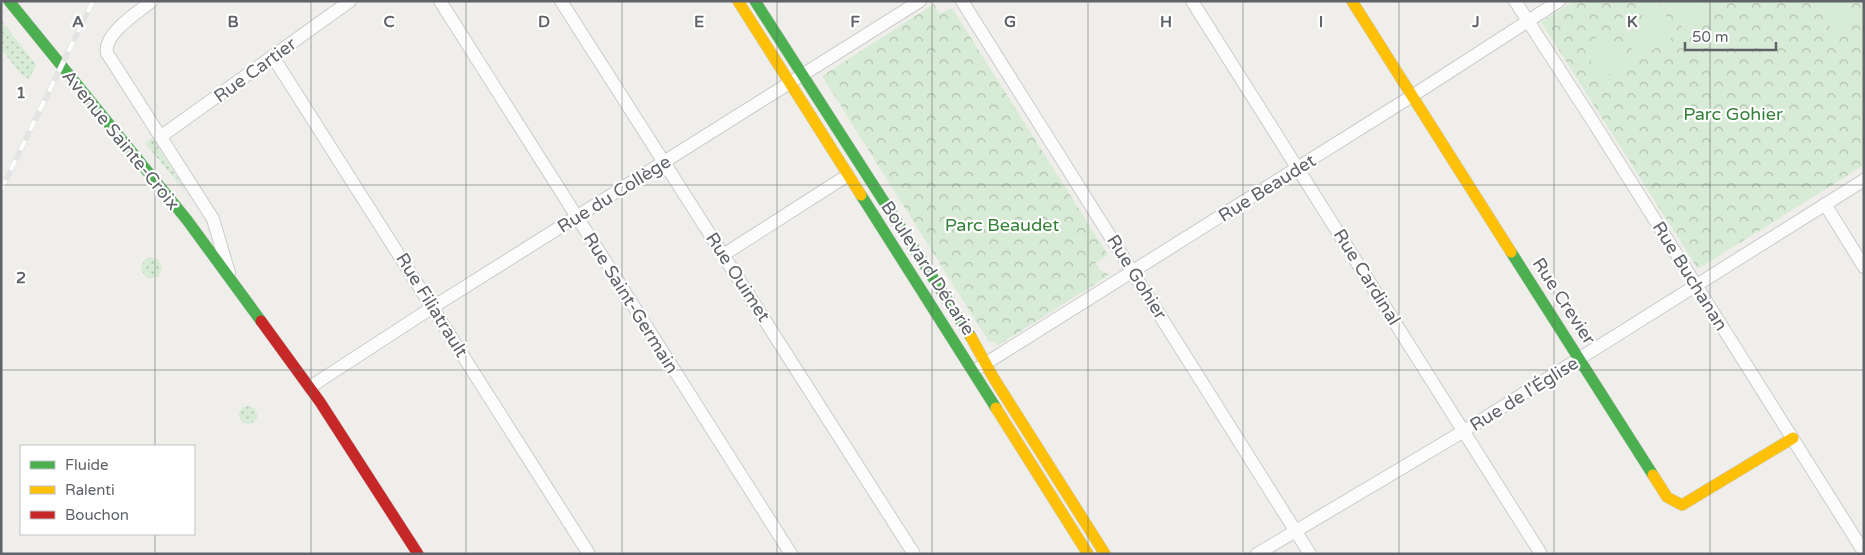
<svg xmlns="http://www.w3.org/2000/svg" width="1865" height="555" viewBox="0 0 1865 555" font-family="'Varela Round',sans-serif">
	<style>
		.grass { fill: url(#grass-dots) }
		.park { fill: url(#park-crowns) }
		.pitch { fill: #d8ebd6 }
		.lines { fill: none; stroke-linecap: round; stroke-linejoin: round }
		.street-casing { stroke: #cbcccc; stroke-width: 14 }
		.fast-casing { stroke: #cacacb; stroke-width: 12 }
		.slow-casing { stroke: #cacacb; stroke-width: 12 }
		.jam-casing { stroke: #cacacb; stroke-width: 12 }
		.street { stroke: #fdfcfc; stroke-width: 12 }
		.fast { stroke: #4caf50; stroke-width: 11 }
		.slow { stroke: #ffc107; stroke-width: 11 }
		.jam { stroke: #c62828; stroke-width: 11 }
		.rail-casing { stroke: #e4e4e4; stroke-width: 5.5 }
		.rail { stroke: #fff; stroke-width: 4; stroke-dasharray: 11; stroke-linecap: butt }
		.grid { fill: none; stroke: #5f6368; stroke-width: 1; stroke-opacity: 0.55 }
		.labels { text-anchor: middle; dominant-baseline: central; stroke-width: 4.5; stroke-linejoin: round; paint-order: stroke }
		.street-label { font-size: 18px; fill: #5f6368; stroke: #fff }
		.park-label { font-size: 18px; fill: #348238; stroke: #fff }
		.grid-label { font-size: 16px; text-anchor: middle; font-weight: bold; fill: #5f6368; stroke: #fff; stroke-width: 4.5; stroke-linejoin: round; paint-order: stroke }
	</style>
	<defs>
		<pattern id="grass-dots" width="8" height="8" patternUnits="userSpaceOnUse" patternTransform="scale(1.25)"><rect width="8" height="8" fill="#d8ebd6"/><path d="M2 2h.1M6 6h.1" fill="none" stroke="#b2c2b1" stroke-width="1.8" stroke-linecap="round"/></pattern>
		<pattern id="park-crowns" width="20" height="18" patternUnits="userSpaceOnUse" patternTransform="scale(1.25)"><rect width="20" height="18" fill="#d8ebd6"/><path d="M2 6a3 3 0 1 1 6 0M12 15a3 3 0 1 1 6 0" fill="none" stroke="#b2c2b1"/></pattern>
	</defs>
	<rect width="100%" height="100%" fill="#efeeea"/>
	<!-- grass -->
	<g class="grass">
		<path d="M1 20 36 65 29 79 22 75 1 49Z"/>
		<path d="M152 138 189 196 145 143Z"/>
		<path d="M151 257 159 260 162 268 159 276 151 279 144 275 141 268 144 260Z"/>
		<circle cx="248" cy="415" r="9"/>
	</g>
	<!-- park -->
	<g class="park">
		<path d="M1574 1H1864V165L1698 269 1541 22Z"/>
		<path d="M934 4 939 14 952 8 1108 255 1095 263 1100 270 1109 275 997 346 995 342H989L822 76Z"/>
	</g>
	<!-- pitch -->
	<g class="pitch">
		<path d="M1649 1H1657L1678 34 1661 44 1638 8Z"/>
		<path d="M1666 1H1689L1701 20 1684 30Z"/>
		<path d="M1698 1H1722L1724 5 1707 15Z"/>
		<path d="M1816 1H1846L1859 21 1836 36 1814 2Z"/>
		<path d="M1632 12 1655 49 1638 59 1615 22Z"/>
		<path d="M1606 32 1626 64 1602 79 1582 46Z"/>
	</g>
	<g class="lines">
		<defs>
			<g id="street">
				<path d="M152 1C138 12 103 34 107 53L213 219 229 273"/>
				<path d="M440 1 791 554"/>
				<path d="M561 1 914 554"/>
				<path d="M962 1 1310 554"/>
				<path d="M1192 1 1541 554"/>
				<path d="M1515 1 1592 120 1864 552"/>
				<path d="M273 57 589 554"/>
				<path d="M160 137 350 1"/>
				<path d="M1825 204 1864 267"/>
				<path d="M723 255 848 175"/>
				<path d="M980 367 1412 96 1559 1"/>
				<path d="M310 387 433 307 920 1"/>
				<path d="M1257 554 1464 431 1864 180"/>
			</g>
			<g id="fast">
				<path d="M9 1 187 220 261 321"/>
				<path d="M755 1 971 337"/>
				<path d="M861 195 996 408"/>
				<path d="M1511 252 1653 475"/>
			</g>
			<g id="slow">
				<path d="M738 1 861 195"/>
				<path d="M1352 1 1511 252"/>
				<path d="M971 337 993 377 1105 554"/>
				<path d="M996 408 1088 554"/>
				<path d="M1653 475 1667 497 1682 505 1793 438"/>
			</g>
			<path id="jam" d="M261 321 320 402 418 554"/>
		</defs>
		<!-- street casing -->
		<use href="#street" class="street-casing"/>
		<!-- fast casing -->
		<use href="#fast" class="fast-casing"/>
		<!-- slow casing -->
		<use href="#slow" class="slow-casing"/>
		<!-- jam casing -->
		<use href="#jam" class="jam-casing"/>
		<!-- street -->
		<use href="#street" class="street"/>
		<!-- fast -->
		<use href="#fast" class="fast"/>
		<!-- slow -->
		<use href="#slow" class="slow"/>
		<!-- jam -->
		<use href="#jam" class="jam"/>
		<defs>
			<path id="rail" d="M1 190 93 1"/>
		</defs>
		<!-- rail casing -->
		<use href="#rail" class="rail-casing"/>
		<!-- rail -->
		<use href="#rail" class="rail"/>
	</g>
	<!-- grid -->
	<path class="grid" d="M155 1V446M311 1V554M466 1V554M622 1V554M777 1V554M932 1V554M1088 1V554M1243 1V554M1399 1V554M1554 1V554M1710 1V554M1 185H1864M1 370H1864M155 534V554"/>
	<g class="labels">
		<!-- street labels -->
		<g class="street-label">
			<text transform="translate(255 70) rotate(-36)">Rue Cartier</text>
			<text transform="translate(121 140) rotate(51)">Avenue Sainte-Croix</text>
			<text transform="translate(1267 188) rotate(-32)">Rue Beaudet</text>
			<text transform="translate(614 194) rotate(-32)">Rue du Collège</text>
			<text transform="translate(928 268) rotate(57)">Boulevard Décarie</text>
			<text transform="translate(1690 276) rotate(58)">Rue Buchanan</text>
			<text transform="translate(738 277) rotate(57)">Rue Ouimet</text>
			<text transform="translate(1137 277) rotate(58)">Rue Gohier</text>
			<text transform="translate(1367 277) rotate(58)">Rue Cardinal</text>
			<text transform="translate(1564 301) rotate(57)">Rue Crevier</text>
			<text transform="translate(631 303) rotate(58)">Rue Saint-Germain</text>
			<text transform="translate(432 305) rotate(58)">Rue Filiatrault</text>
			<text transform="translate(1524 394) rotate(-32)">Rue de l'Église</text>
		</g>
		<!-- park labels -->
		<g class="park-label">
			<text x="1733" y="114">Parc Gohier</text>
			<text x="1002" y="225">Parc Beaudet</text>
		</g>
	</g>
	<g class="grid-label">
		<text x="78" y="27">A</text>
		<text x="233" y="27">B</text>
		<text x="389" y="27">C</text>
		<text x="544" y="27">D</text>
		<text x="699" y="27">E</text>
		<text x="855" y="27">F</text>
		<text x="1010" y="27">G</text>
		<text x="1166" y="27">H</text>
		<text x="1321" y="27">I</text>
		<text x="1476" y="27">J</text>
		<text x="1632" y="27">K</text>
		<text x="21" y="98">1</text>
		<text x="21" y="283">2</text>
	</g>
	<!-- border -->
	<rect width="1865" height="555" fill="none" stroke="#5f6368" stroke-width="5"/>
	<!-- legend -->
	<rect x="20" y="445" width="175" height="90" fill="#ffffff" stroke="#bfc1c3"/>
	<rect x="30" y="461" width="25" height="8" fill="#4caf50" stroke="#bfc1c3"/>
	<text x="65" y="470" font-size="15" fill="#5f6368">Fluide</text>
	<rect x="30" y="486" width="25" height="8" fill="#ffc107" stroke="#bfc1c3"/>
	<text x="65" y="495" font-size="15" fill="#5f6368">Ralenti</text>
	<rect x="30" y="511" width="25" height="8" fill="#c62828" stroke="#bfc1c3"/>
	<text x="65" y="520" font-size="15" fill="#5f6368">Bouchon</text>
	<!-- scale -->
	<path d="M1685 42v8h91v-8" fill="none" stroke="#5f6368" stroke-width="2.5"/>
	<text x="1692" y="42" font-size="15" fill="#5f6368" stroke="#ffffff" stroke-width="4" paint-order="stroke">50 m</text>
</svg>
